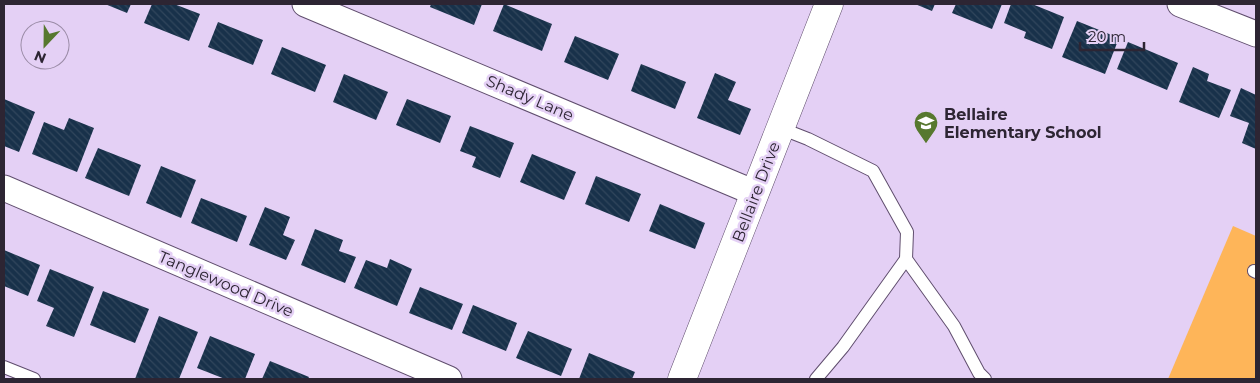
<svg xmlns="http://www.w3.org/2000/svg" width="1260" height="383" viewBox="0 0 1260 383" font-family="Montserrat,sans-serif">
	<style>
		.park { fill: #feb559 }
		.building { fill: url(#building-back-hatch) }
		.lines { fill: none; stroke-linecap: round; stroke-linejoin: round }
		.service-casing { stroke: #604e6e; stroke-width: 14 }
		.minor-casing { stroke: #604e6e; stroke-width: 27 }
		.tertiary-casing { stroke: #604e6e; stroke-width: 29 }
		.service { stroke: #fff; stroke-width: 12 }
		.minor { stroke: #fff; stroke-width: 25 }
		.tertiary { stroke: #fff; stroke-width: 28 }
		.labels { text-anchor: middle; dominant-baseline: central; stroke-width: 5; stroke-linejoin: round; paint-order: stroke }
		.street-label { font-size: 16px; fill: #2d2533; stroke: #e4d0f5 }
		.poi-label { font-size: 16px; font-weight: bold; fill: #2d2533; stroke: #e4d0f5; text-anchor: start }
	</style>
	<defs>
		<pattern id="building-back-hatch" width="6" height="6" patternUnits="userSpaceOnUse" patternTransform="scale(1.25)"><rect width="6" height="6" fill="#18314a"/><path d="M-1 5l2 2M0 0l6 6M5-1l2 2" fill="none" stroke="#31465c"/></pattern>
	</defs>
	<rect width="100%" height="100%" fill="#e4d0f5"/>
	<!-- park -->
	<path class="park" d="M1233 226 1256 236V379H1168Z"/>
	<!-- building -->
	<g class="building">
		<path d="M105 4H131L127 13Z"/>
		<path d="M152 4H174L200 14 189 41 144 23Z"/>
		<path d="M431 4H482L474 25 430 7Z"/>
		<path d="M504 4 552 24 542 51 493 31Z"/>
		<path d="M915 4H935L932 11Z"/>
		<path d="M956 4H1002L992 29 952 13Z"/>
		<path d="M1011 4H1032L1064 17 1052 49 1024 38 1026 32 1004 23Z"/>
		<path d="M1077 21 1119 38 1105 74 1062 57Z"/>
		<path d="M218 22 263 40 253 65 208 47Z"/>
		<path d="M575 36 619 54 608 80 564 62Z"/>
		<path d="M1128 42 1178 63 1167 90 1117 69Z"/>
		<path d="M282 47 326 65 315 92 271 74Z"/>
		<path d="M641 64 686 82 675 109 631 91Z"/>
		<path d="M1193 67 1209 74 1207 81 1231 90 1219 118 1179 102Z"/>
		<path d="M715 73 736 82 728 100 751 109 740 135 697 118Z"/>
		<path d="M344 74 388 92 376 120 333 102Z"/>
		<path d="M1241 88 1256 95V149L1242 143 1249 123 1230 116Z"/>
		<path d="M4 99 35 112 19 152 4 146Z"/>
		<path d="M407 99 451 116 440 143 396 125Z"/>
		<path d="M69 118 94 128 77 172 32 154 44 122 64 130Z"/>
		<path d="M470 126 514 143 500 178 472 167 476 157 460 151Z"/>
		<path d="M98 148 141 165 129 196 85 178Z"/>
		<path d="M532 154 576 172 564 200 520 182Z"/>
		<path d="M161 166 196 180 181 218 146 203Z"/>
		<path d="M596 176 641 194 629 222 585 204Z"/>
		<path d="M201 198 247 216 237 242 191 223Z"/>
		<path d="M660 204 705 223 695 249 649 231Z"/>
		<path d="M265 207 290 217 283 235 295 240 286 260 249 245Z"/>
		<path d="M315 229 343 240 339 251 356 257 345 283 301 265Z"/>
		<path d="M4 250 40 265 28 296 4 286Z"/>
		<path d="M390 259 412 269 397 306 354 288 366 260 387 268Z"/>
		<path d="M50 269 94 287 74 337 46 326 54 308 37 301Z"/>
		<path d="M420 287 463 304 452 330 409 313Z"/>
		<path d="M103 291 149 309 135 343 90 325Z"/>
		<path d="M473 305 517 323 506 351 462 333Z"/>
		<path d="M159 316 198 332 179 379H135Z"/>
		<path d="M528 331 572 349 561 376 516 358Z"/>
		<path d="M210 336 255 354 245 379H225L197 368Z"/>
		<path d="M589 353 635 372 632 379H579Z"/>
		<path d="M270 361 309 377 308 379H262Z"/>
	</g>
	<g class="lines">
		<defs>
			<g id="service">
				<path d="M780 128 808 139 873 171 907 232 906 259 843 347 816 379"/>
				<path d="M906 259 954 326 979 373 985 379"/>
				<path d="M1254 271 1256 272"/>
				<path d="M4 367 34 379"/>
			</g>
			<g id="minor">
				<path d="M305 4 755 193"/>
				<path d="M1180 4 1256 34"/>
				<path d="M4 188 449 379"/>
			</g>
			<path id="tertiary" d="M682 379 829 4"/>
		</defs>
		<!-- service casing -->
		<use href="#service" class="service-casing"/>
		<!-- minor casing -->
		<use href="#minor" class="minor-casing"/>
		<!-- tertiary casing -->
		<use href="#tertiary" class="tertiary-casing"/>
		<!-- service -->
		<use href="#service" class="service"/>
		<!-- minor -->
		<use href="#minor" class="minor"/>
		<!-- tertiary -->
		<use href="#tertiary" class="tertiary"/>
	</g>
	<!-- icons -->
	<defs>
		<symbol id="school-pin" viewBox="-11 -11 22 30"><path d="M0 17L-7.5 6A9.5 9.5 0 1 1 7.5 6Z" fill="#57782f" stroke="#e4d0f5"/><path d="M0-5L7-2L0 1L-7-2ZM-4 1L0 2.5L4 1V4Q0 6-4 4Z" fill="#fff"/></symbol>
	</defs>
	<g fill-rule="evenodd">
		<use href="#school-pin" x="912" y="109" width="28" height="38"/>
	</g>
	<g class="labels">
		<!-- street labels -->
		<g class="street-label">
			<text transform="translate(530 98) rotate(23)">Shady Lane</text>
			<text transform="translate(756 192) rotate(-69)">Bellaire Drive</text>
			<text transform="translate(226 284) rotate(23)">Tanglewood Drive</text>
		</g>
		<!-- poi labels -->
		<g class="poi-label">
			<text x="944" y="114">Bellaire<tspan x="944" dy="18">Elementary School</tspan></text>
		</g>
	</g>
	<!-- border -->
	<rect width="1260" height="383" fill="none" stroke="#2d2533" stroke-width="10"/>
	<!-- north arrow -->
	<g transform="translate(45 45) rotate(202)"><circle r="24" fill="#e4d0f5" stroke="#9b8ca7"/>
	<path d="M0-4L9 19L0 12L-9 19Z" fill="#57782f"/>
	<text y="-8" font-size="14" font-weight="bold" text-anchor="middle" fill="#2d2533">N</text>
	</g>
	<!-- scale -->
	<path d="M1080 42v8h64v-8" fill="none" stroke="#2d2533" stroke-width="2.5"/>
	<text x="1088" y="42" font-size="15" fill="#2d2533" stroke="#e4d0f5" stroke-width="4" paint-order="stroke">20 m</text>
</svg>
